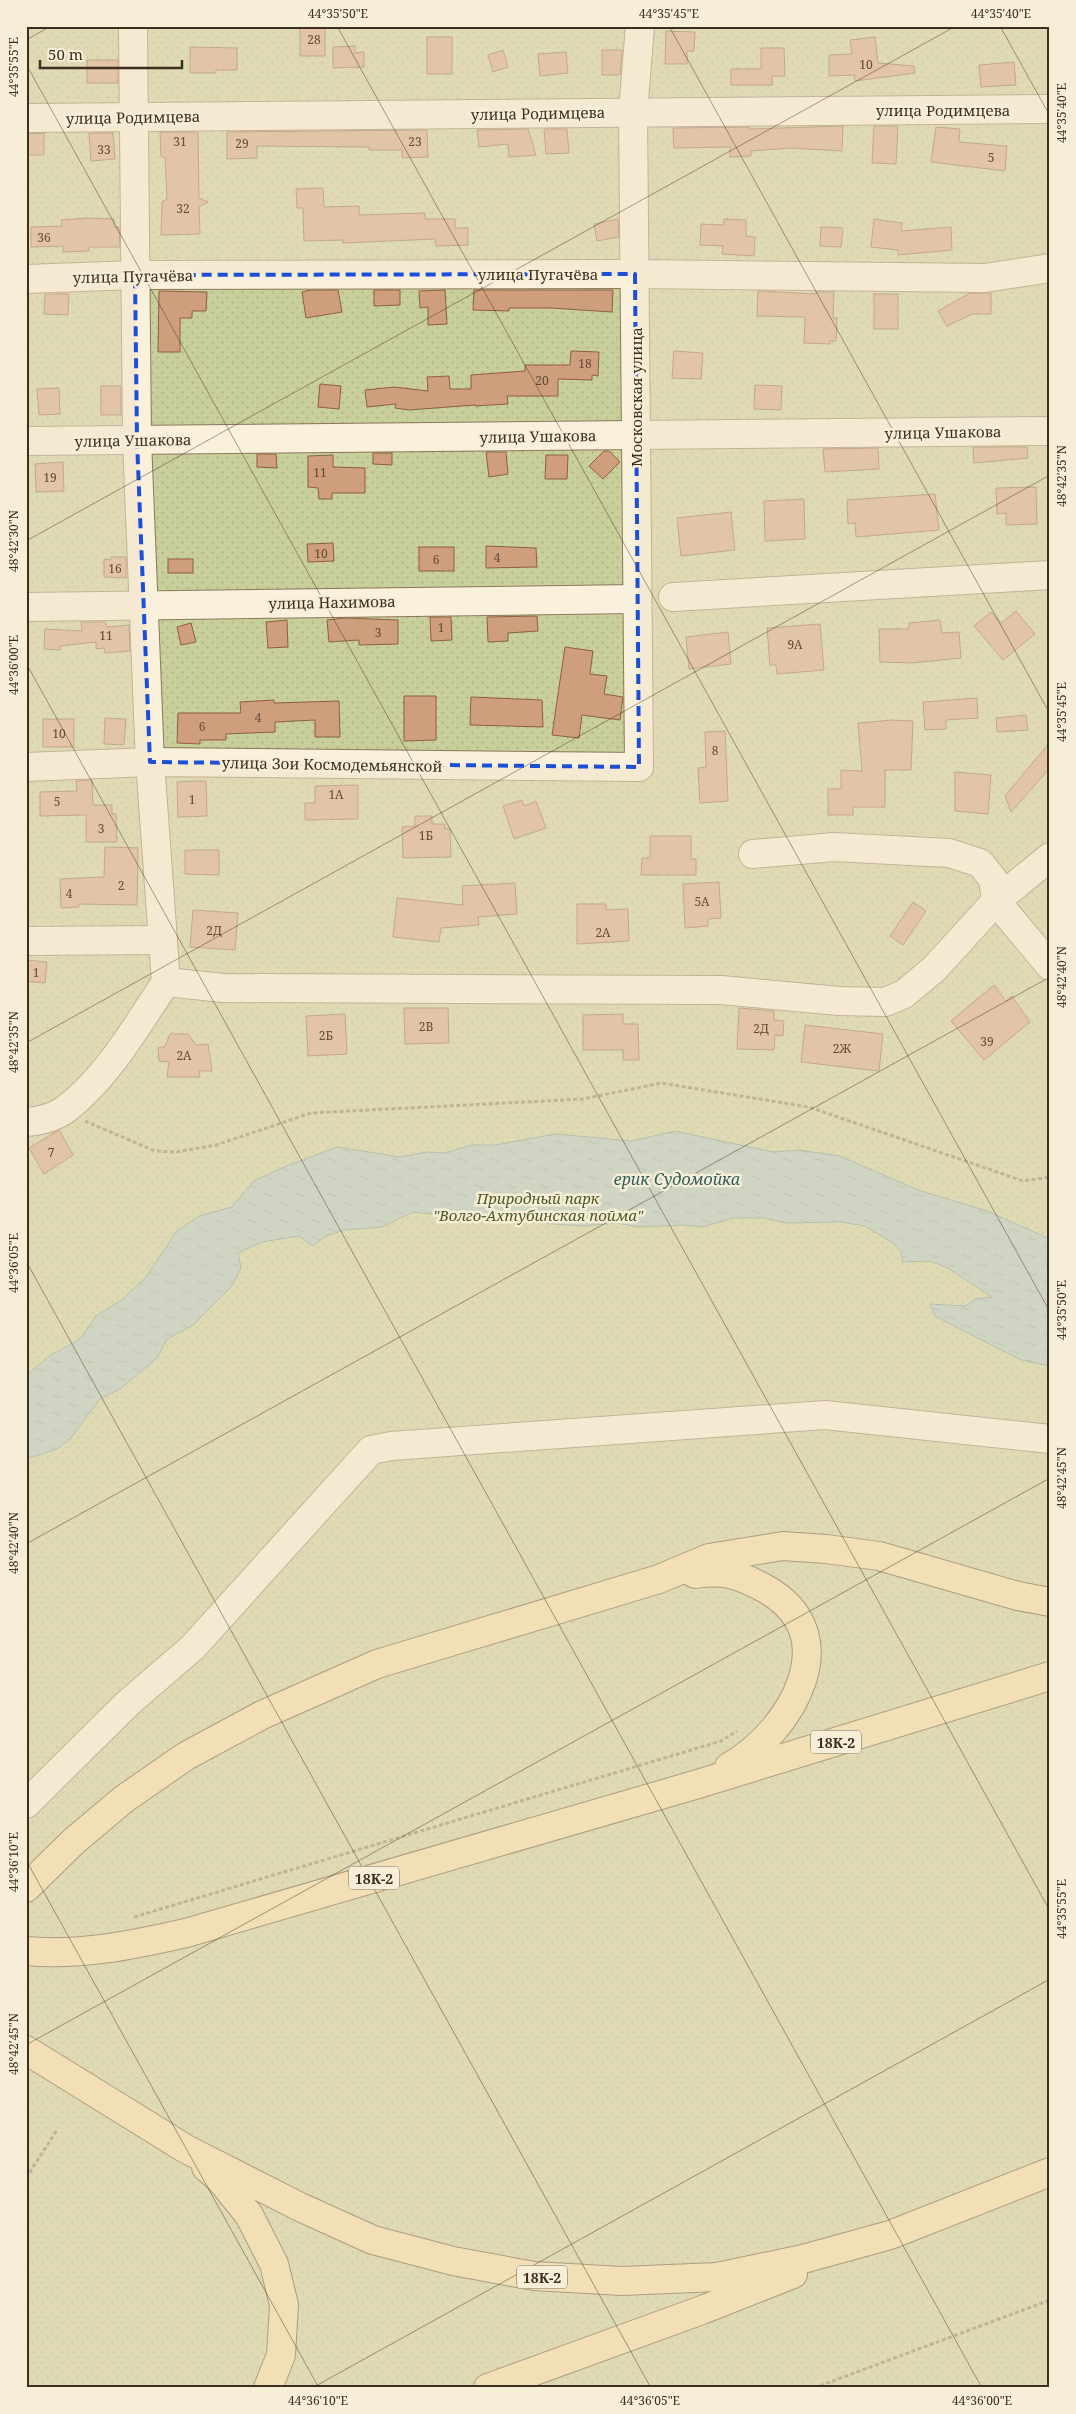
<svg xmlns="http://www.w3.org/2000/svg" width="1076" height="2414" viewBox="0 0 1076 2414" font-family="'Noto Serif',serif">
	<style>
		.park { fill: url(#park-dots) }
		.water { fill: url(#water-ripples); stroke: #6f938a }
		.building { fill: #cf9f7d; stroke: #8d5f41 }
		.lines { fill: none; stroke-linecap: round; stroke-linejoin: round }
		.minor-casing { stroke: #8d765c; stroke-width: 30 }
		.major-casing { stroke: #5b4430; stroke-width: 30 }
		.path { stroke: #8d765c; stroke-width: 3; stroke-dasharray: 4 2.5; stroke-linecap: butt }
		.minor { stroke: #faf1dc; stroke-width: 28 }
		.major { stroke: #f3d9a0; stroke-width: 28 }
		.marked { fill: none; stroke: #1d4ed8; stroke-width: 4; stroke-dasharray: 10 6; stroke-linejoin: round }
		.ticks { fill: none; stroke: #3d2e20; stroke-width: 1; stroke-opacity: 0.45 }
		.labels { text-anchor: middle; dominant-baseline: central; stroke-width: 5; stroke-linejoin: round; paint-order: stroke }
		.number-label { font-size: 12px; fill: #624a37 }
		.shield { fill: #f7eed8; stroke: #756857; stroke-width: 1 }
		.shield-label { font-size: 14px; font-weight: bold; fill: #3d2e20 }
		.street-label { font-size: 15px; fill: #3d2e20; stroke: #f7eed8 }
		.park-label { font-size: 15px; font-style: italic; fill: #4d5a26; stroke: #f7eed8 }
		.water-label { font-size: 16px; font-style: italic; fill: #2f5d5a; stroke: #f7eed8 }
		.neatline { fill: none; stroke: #3d2e20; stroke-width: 2 }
		.ticks-label { font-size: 12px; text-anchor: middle; fill: #3d2e20 }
	</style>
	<defs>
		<pattern id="park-dots" width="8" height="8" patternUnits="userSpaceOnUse" patternTransform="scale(1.25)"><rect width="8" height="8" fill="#c9cf9b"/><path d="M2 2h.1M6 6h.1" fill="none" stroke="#aeb285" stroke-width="1.8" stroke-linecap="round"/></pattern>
		<pattern id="water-ripples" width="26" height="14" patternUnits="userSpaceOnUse" patternTransform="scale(1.25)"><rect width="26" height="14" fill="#a9c4bc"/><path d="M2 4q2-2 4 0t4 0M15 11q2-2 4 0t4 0" fill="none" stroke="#8ba098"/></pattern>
	</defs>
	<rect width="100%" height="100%" fill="#f0e4c8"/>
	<!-- park -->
	<rect class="park" x="26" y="26" width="1024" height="2362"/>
	<!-- water -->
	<path class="water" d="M675 1131 773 1152 799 1150 840 1156 918 1190 987 1211 1050 1239V1366L1021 1360 935 1316 930 1304 965 1306 976 1299 992 1297 948 1268 930 1261 903 1262 901 1252 893 1243 865 1226 841 1222 786 1223 765 1218H733L702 1227 683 1225 638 1227 617 1223 583 1226 538 1223 508 1218 446 1216 413 1212 382 1227 344 1230 326 1236 313 1246 299 1236 262 1242 238 1253 241 1268 231 1287 192 1326 167 1339 157 1358 120 1389 100 1399 70 1439 57 1449 26 1459V1376L48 1357 80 1339 96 1316 122 1300 146 1277 177 1231 199 1216 232 1207 254 1181 284 1167 337 1147 400 1157 428 1152 445 1153 472 1145H495L556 1134 632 1141Z"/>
	<!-- building -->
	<g class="building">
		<rect x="300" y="26" width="25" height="30"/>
		<path d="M666 31 695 32 694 51H687V64H665Z"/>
		<rect x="427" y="37" width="25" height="37"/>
		<path d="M875 37 878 63 914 66 915 73 855 81 854 75 829 76V55L852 54 850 40Z"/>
		<path d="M355 46V53L364 52V67L333 68V47Z"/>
		<path d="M190 47 237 48V70H216V73H190Z"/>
		<path d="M761 48H784L785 76H772V85H731V69H761Z"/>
		<path d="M503 50 508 67 493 72 488 55Z"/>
		<path d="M602 50H622L620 75H602Z"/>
		<path d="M566 52 568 73 540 76 538 54Z"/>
		<rect x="87" y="60" width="31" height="23"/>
		<path d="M1014 62 1016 85 981 87 979 65Z"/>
		<path d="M843 126 842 151 790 148 751 151V156L730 157V147L674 148 673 128 749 127 750 129Z"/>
		<path d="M874 126H898L896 164 872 163Z"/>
		<path d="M936 127 960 129 959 142 1007 146 1005 171 931 162Z"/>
		<path d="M528 129 536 155 509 157 508 144 479 147 477 130Z"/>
		<path d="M544 129H567L569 153 546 154Z"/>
		<path d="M427 130 428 157 402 158V150H369V147L257 146V158L227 159V132Z"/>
		<path d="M160 132H198L199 198 208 202 199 207 200 234 161 235 162 202 167 199 165 157H161Z"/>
		<path d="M44 133V155H26V134Z"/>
		<path d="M89 133H113L115 159 91 161Z"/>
		<path d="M323 188 324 207 359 206V215L425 213V219H455V228H468V245L436 246 435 239 343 243V240L304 241 303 208H297L296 189Z"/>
		<path d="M87 218 114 219V227H119L120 247H89V251L63 252V246L31 247V227L62 226 61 220Z"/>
		<path d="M618 219 619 237 597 241 594 224Z"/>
		<path d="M724 219 746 220V236L755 237 754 256 722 254 723 246 700 245 701 224 724 225Z"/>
		<path d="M874 219 902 223 901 231 951 227 952 250 898 255V250L871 247Z"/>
		<path d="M821 227 843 228 841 247 820 246Z"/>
		<path d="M311 290H338L342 312 306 318 302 292Z"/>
		<path d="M374 290H400V305L374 306Z"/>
		<path d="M445 290 447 324 428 325V307L420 308 419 291Z"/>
		<path d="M474 290H613L612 312 551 308H509V311L473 310Z"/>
		<path d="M159 291 207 292 206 311H192V318H180V352H158Z"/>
		<path d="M758 291 816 294V292H834L833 318H837L836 341H830V344L804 343 805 317 757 316Z"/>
		<path d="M970 293H991V314H972L947 326 938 311Z"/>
		<path d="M45 294H69L68 315 44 314Z"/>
		<rect x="874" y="294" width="24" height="35"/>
		<path d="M571 351 599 352 598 376 592 375V380L558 379V396H507L508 404 475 406V405L409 410 395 408 396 404 367 407 365 390 394 387 428 391 427 377 449 376 450 389H471V375L525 371V365H570Z"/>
		<path d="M674 351 703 353 701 379 672 378Z"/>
		<path d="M320 384 341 386 339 409 318 407Z"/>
		<path d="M755 385 782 386 781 410 754 409Z"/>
		<rect x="101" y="386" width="20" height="29"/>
		<path d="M59 388 60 414 39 415 37 389Z"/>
		<path d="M973 447H1027L1028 458 974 463Z"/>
		<path d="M878 448 879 469 825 472 823 449Z"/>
		<path d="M604 451H609L620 462 603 479 589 466Z"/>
		<path d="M486 452H506L508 474 489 477Z"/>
		<path d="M373 453H392V465L373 464Z"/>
		<path d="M257 454H276L277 468 257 467Z"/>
		<path d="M333 455V467L365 468V493H332V499H319L318 488 308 487V456Z"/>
		<path d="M546 455H568L567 479H545Z"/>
		<path d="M63 462 64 491 36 492 35 464Z"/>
		<path d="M1036 487 1037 524 1006 525V513L997 514 996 488Z"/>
		<path d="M935 494 939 530 856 537 855 523 848 524 847 500Z"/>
		<path d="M804 499 805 539 765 541 764 501Z"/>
		<path d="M731 512 735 550 681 556 677 518Z"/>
		<path d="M333 543 334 561 308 562 307 544Z"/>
		<path d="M486 546 536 548 537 567 486 568Z"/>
		<rect x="419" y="547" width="35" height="24"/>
		<path d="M111 557H126V578L104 577V559L111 560Z"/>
		<rect x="168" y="559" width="25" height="14"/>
		<path d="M1016 611 1035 634 1003 660 974 626 991 612 1001 623Z"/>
		<path d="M537 616 538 631 508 633V641L488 642 487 617Z"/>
		<path d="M430 617H451L452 640 431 641Z"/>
		<path d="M345 618 398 620V644L359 645V640L329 642 327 620Z"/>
		<path d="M287 620 288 647 268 648 266 622Z"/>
		<path d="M940 620 942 633 959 632 961 658 912 663 880 662 879 629H909V623Z"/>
		<path d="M81 622H106L107 627 129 625 130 651 105 653 104 648 96 649V642L60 646V650L44 649 45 629 82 631Z"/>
		<path d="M191 623 196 642 181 645 177 627Z"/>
		<path d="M820 624 824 670 777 674 776 665H770L767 628Z"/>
		<path d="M728 632 731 664 689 669 686 637Z"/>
		<path d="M565 647 593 651 590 674 607 676 604 694 623 697 620 720 582 715 579 738 552 735Z"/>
		<path d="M404 696H436V740L404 741Z"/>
		<path d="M471 697 542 700 543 727 470 725Z"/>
		<path d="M977 698 978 718 946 720V729L925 730 923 702Z"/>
		<path d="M274 700V703L339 701 340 737H315V720L275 722V732L226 734V740H200V744L177 743 178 713H241L240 702Z"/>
		<path d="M1026 715 1028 730 997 732 996 718Z"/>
		<path d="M105 718 126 719 124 745 104 744Z"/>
		<rect x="43" y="719" width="31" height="28"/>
		<path d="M892 720 913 721 911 770H885V807H853V815H828V789H841V770L862 771 858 723Z"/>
		<path d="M725 731 728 801 700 803 698 768 706 767 705 732Z"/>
		<path d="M1050 742V768L1011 812 1005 796Z"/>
		<path d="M955 772 991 775 988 814 955 811Z"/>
		<path d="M92 780 93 805H112V814H116L117 842H86V815L40 816V792L77 791 76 781Z"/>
		<path d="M195 781H206L207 816 178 817 177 782Z"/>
		<path d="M358 785V819L305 820V803H315V786Z"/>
		<path d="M522 800 524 806 536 801 546 828 514 839 503 806Z"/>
		<path d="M415 816H432V824H445V829H450L451 857 403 858 402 827 415 826Z"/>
		<path d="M650 836H691V859H696V875H641L642 858H650Z"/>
		<path d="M105 847 138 848 137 905 79 904V907L61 908 60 879 104 877Z"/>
		<path d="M185 850H219V875L185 874Z"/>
		<path d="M719 882 721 918 708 919V926L685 928 683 884Z"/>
		<path d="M515 883 517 914 478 917 479 925 441 928 439 942 393 937 397 898 463 905 462 886Z"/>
		<path d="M913 902 926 911 903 945 890 936Z"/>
		<path d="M577 904H606V910L628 909 629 941 577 944Z"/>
		<path d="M193 910 238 913 235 950 190 947Z"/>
		<path d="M26 960 47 962 45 983 26 981Z"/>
		<path d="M994 985 1006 1001 1012 996 1030 1022 984 1060 951 1021Z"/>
		<path d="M404 1008H448L449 1043 405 1044Z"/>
		<path d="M739 1008 774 1011V1020L784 1021 783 1036 775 1035 774 1050 737 1049Z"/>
		<path d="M345 1014 347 1054 308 1056 306 1016Z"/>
		<path d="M623 1014V1024H638L639 1060H623V1050H583V1015Z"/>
		<path d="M805 1025 883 1034 879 1071 801 1062Z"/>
		<path d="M170 1034H188L196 1045 208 1044 212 1071H199L200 1077H167L169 1062 159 1061 158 1048 165 1046Z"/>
		<path d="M59 1130 73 1155 44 1174 29 1148Z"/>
	</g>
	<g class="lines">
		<defs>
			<g id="minor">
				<path d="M133 26 137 440 150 762 166 982"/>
				<path d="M26 118 1050 109"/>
				<path d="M26 279 135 275 635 274 985 278 1050 268"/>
				<path d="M26 441 1050 431"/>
				<path d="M673 597 1050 575"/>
				<path d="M26 607 637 599"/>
				<path d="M26 767 150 762 639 767 633 112 640 26"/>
				<path d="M753 854 834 847 949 853 980 863 993 879 996 901 1050 966"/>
				<path d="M26 941 163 940"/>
				<path d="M26 1122C40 1121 55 1117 66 1109 108 1077 137 1025 166 982L223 988 721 990 839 1001 885 1002 904 994 934 969 996 901 1050 857"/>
				<path d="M26 1804 127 1704 193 1647 371 1450 391 1446 825 1415 1050 1439"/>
			</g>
			<g id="major">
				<path d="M695 1574C725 1570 738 1574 764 1588 849 1634 791 1732 729 1767"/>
				<path d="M26 1888 74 1841 124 1799 186 1756 262 1715 377 1664 659 1579 709 1558 783 1546 826 1549 879 1556 1018 1596 1050 1602"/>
				<path d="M26 1951C81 1956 133 1945 186 1933L698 1784 1050 1676"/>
				<path d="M26 2050 186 2149 300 2207 373 2240 453 2261 534 2276 622 2281 717 2277 803 2259 890 2235 1050 2172"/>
				<path d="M206 2167 220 2179 249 2215 274 2264 284 2305 281 2355 268 2388"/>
				<path d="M488 2388 702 2310 793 2274"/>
			</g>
		</defs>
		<!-- minor casing -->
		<use href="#minor" class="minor-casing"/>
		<!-- major casing -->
		<use href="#major" class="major-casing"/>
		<!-- path -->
		<g class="path">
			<path d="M85 1121 155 1151 176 1152 216 1145 311 1113 583 1099 661 1083 809 1107 1023 1181 1050 1177"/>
			<path d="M134 1917 721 1741 737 1731"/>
			<path d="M26 2178 57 2130"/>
			<path d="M814 2388 1050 2300"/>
		</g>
		<!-- minor -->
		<use href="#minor" class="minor"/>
		<!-- major -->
		<use href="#major" class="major"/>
	</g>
	<!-- marked area -->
	<path d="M0 0H1076V2414H0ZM635 274 639 767 150 762 137 440 135 275Z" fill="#f0e4c8" fill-opacity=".55" fill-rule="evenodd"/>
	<path class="marked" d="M635 274 639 767 150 762 137 440 135 275Z"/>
	<!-- ticks -->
	<path class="ticks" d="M337 26 1050 1312M669 26 1050 714M1000 26 1050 116M26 40 51 26M26 64 1050 1911M26 541 956 26M26 663 982 2388M26 1043 1050 475M26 1261 651 2388M26 1544 1050 977M26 1860 319 2388M26 2045 1050 1478M312 2388 1050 1979"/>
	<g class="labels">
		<!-- number labels -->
		<g class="number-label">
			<text x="314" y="39">28</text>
			<text x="866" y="64">10</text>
			<text x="180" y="141">31</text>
			<text x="415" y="141">23</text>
			<text x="242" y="143">29</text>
			<text x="104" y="149">33</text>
			<text x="991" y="157">5</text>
			<text x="183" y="208">32</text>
			<text x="44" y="237">36</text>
			<text x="585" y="363">18</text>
			<text x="542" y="380">20</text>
			<text x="320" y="472">11</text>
			<text x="50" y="477">19</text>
			<text x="321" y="553">10</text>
			<text x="497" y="557">4</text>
			<text x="436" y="559">6</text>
			<text x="115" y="568">16</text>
			<text x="441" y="627">1</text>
			<text x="378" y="632">3</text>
			<text x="106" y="635">11</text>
			<text x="795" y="644">9А</text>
			<text x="258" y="717">4</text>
			<text x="202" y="726">6</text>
			<text x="59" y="733">10</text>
			<text x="715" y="750">8</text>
			<text x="336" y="794">1А</text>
			<text x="192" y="799">1</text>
			<text x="57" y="801">5</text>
			<text x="101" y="828">3</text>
			<text x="426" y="835">1Б</text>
			<text x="121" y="885">2</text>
			<text x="69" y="893">4</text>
			<text x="702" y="901">5А</text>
			<text x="214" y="930">2Д</text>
			<text x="603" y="932">2А</text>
			<text x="36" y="972">1</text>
			<text x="426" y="1026">2В</text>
			<text x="761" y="1028">2Д</text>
			<text x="326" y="1035">2Б</text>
			<text x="987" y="1041">39</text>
			<text x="842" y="1048">2Ж</text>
			<text x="184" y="1055">2А</text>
			<text x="51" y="1152">7</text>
		</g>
		<!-- shield labels -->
		<g class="shield">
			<rect x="811" y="1730.5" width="50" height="23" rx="4"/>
			<rect x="349" y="1866.5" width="50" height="23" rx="4"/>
			<rect x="517" y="2265.5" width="50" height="23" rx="4"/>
		</g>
		<g class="shield-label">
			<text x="836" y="1742">18К-2</text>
			<text x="374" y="1878">18К-2</text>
			<text x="542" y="2277">18К-2</text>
		</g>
		<!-- street labels -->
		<g class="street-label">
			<text x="943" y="110">улица Родимцева</text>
			<text transform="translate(538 113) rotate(-1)">улица Родимцева</text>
			<text transform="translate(133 117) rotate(-1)">улица Родимцева</text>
			<text x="538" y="274">улица Пугачёва</text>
			<text transform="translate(133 276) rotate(-1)">улица Пугачёва</text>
			<text transform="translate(636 397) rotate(-90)">Московская улица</text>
			<text transform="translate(943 432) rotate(-1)">улица Ушакова</text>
			<text transform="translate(538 436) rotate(-1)">улица Ушакова</text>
			<text transform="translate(133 440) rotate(-1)">улица Ушакова</text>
			<text transform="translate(332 602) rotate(-1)">улица Нахимова</text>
			<text transform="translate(332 764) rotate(1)">улица Зои Космодемьянской</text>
		</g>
		<!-- park labels -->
		<g class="park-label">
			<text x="538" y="1198">Природный парк<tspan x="538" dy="17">"Волго-Ахтубинская пойма"</tspan></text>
		</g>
		<!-- water labels -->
		<g class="water-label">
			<text x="677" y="1179">ерик Судомойка</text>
		</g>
	</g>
	<!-- border -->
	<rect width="1076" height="2414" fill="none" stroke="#f7eed8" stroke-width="55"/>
	<!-- scale -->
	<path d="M40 60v8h142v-8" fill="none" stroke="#3d2e20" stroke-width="2.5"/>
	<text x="48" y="60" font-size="15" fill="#3d2e20" stroke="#f7eed8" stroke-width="4" paint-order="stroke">50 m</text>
	<rect x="28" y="28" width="1020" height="2358" class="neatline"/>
	<g class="ticks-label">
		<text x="338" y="18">44°35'50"E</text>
		<text x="669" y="18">44°35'45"E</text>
		<text x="1001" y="18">44°35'40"E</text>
		<text transform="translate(14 67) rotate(-90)" y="4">44°35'55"E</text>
		<text transform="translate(1062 113) rotate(-90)" y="4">44°35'40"E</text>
		<text transform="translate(1062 476) rotate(-90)" y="4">48°42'35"N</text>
		<text transform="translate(14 541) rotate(-90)" y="4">48°42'30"N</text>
		<text transform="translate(14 665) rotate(-90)" y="4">44°36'00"E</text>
		<text transform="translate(1062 712) rotate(-90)" y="4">44°35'45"E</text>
		<text transform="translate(1062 977) rotate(-90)" y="4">48°42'40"N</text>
		<text transform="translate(14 1042) rotate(-90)" y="4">48°42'35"N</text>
		<text transform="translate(14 1263) rotate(-90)" y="4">44°36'05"E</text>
		<text transform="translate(1062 1310) rotate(-90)" y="4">44°35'50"E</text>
		<text transform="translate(1062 1478) rotate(-90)" y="4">48°42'45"N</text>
		<text transform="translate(14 1543) rotate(-90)" y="4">48°42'40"N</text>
		<text transform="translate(14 1862) rotate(-90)" y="4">44°36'10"E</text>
		<text transform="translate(1062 1909) rotate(-90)" y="4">44°35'55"E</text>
		<text transform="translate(14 2044) rotate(-90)" y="4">48°42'45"N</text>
		<text x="318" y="2405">44°36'10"E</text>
		<text x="650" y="2405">44°36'05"E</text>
		<text x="982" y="2405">44°36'00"E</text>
	</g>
</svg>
